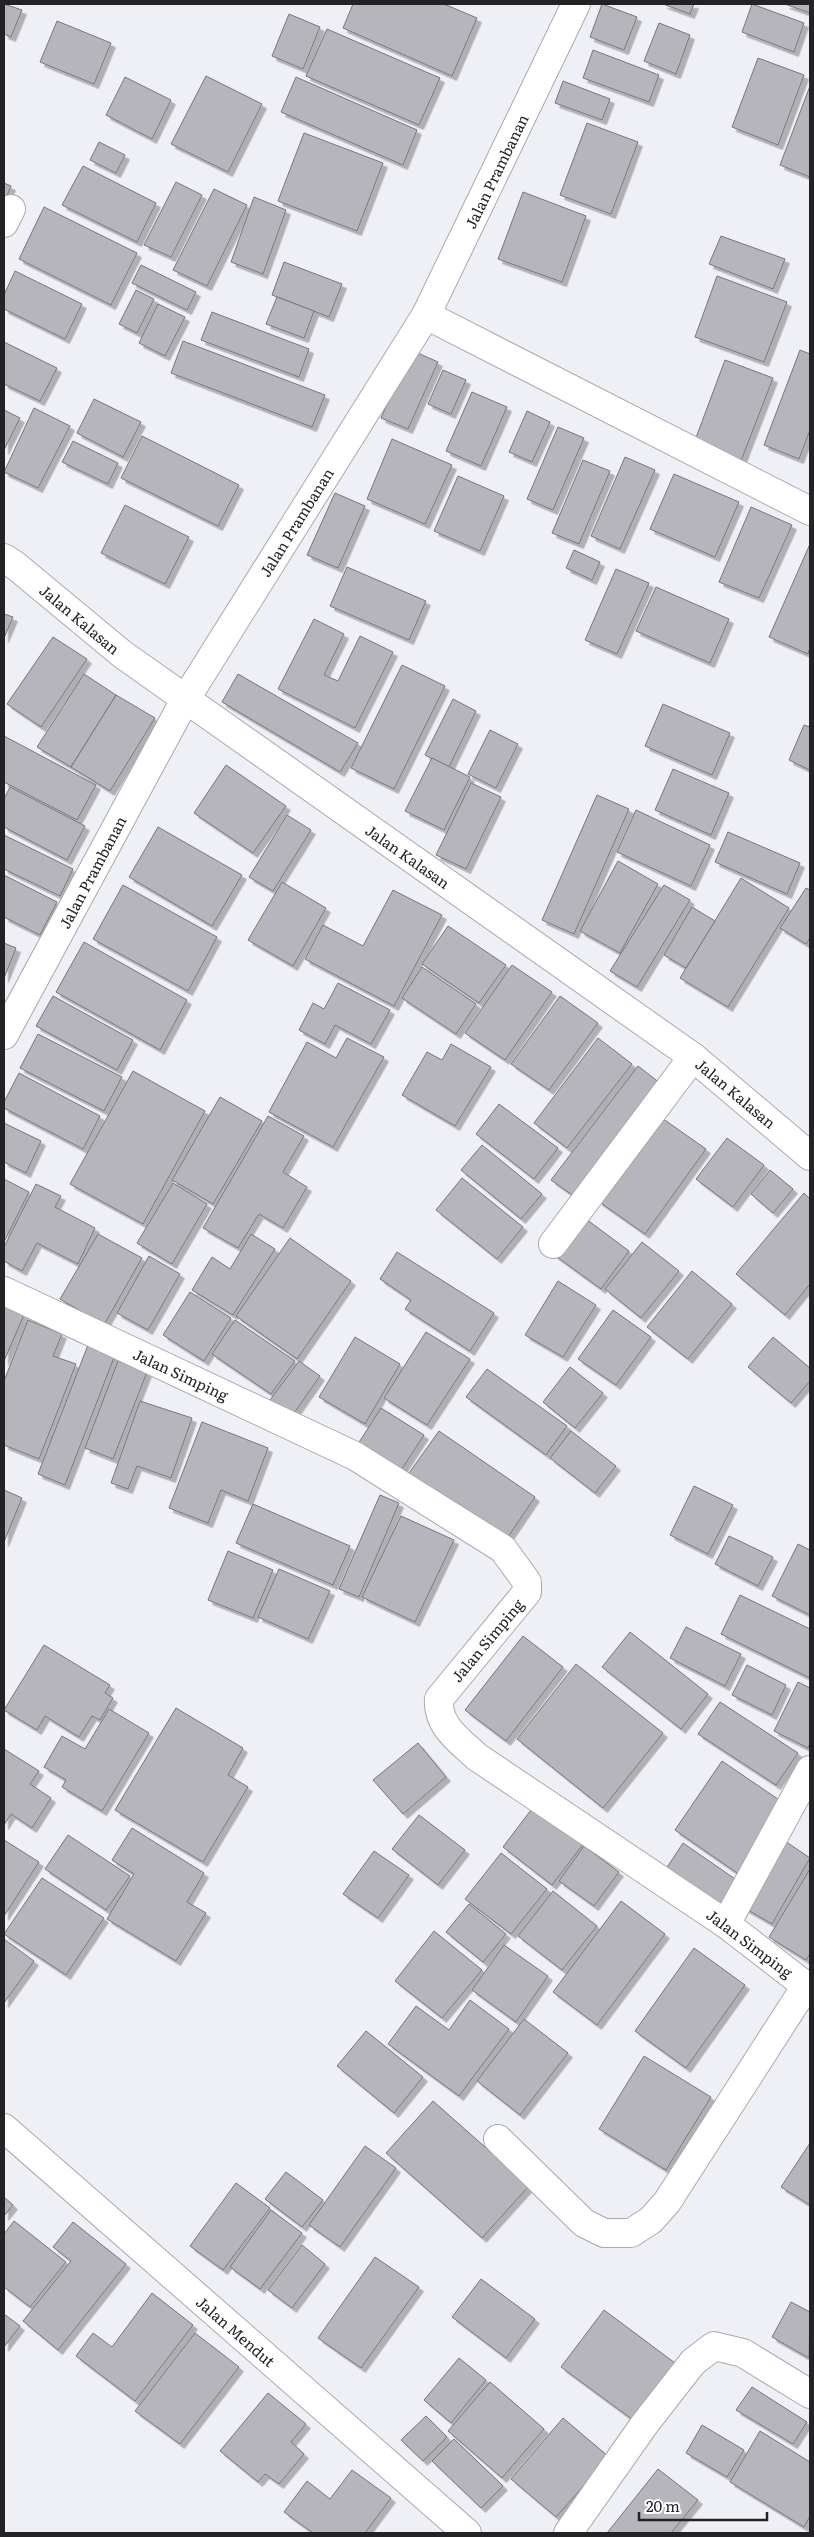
<svg xmlns="http://www.w3.org/2000/svg" width="814" height="2537" viewBox="0 0 814 2537" font-family="Literata,serif">
	<style>
		.building { fill: #b6b5bc; stroke: #76757b; filter: url(#shadow) }
		.lines { fill: none; stroke-linecap: round; stroke-linejoin: round }
		.minor-casing { stroke: #a8a9af; stroke-width: 30 }
		.minor { stroke: #fff; stroke-width: 28 }
		.labels { text-anchor: middle; dominant-baseline: central; stroke-width: 4.5; stroke-linejoin: round; paint-order: stroke }
		.street-label { font-size: 15px; fill: #232326; stroke: #fff }
	</style>
	<defs>
		<filter id="shadow"><feDropShadow dx="4.5" dy="4.5" stdDeviation="0" flood-color="#0004"/></filter>
	</defs>
	<rect width="100%" height="100%" fill="#efeff6"/>
	<!-- building -->
	<g class="building">
		<path d="M4 4 22 10 11 37 4 34Z"/>
		<path d="M353 4H444L477 18 452 76 343 28Z"/>
		<path d="M602 4 637 17 624 50 590 37Z"/>
		<path d="M663 4H694L690 14Z"/>
		<path d="M752 4 804 23 794 52 742 32Z"/>
		<path d="M785 4H810V13Z"/>
		<path d="M289 14 320 27 303 69 272 56Z"/>
		<path d="M57 21 111 43 94 84 40 62Z"/>
		<path d="M659 23 690 35 676 74 644 61Z"/>
		<path d="M327 29 440 78 419 125 306 76Z"/>
		<path d="M593 50 659 75 649 102 583 78Z"/>
		<path d="M758 58 804 75 778 145 732 127Z"/>
		<path d="M206 76 262 104 228 172 171 144Z"/>
		<path d="M125 77 171 100 152 139 106 115Z"/>
		<path d="M296 77 417 130 403 165 281 112Z"/>
		<path d="M563 81 610 99 602 120 555 103Z"/>
		<path d="M810 86V177L780 165Z"/>
		<path d="M587 123 638 142 611 214 560 195Z"/>
		<path d="M304 133 383 163 357 231 278 201Z"/>
		<path d="M99 142 125 155 116 173 90 160Z"/>
		<path d="M83 166 156 203 137 242 62 205Z"/>
		<path d="M176 182 202 195 171 257 144 245Z"/>
		<path d="M4 183 11 186 4 203Z"/>
		<path d="M214 189 247 205 207 286 173 270Z"/>
		<path d="M523 192 586 216 562 282 498 259Z"/>
		<path d="M254 197 286 210 263 274 231 262Z"/>
		<path d="M44 207 137 253 111 305 19 259Z"/>
		<path d="M721 236 785 259 773 289 709 264Z"/>
		<path d="M284 262 342 284 329 317 272 295Z"/>
		<path d="M141 265 196 292 187 310 132 283Z"/>
		<path d="M15 271 82 304 65 339 4 309V295Z"/>
		<path d="M717 276 787 302 764 362 695 337Z"/>
		<path d="M136 290 154 299 137 333 119 324Z"/>
		<path d="M277 297 314 311 304 338 266 324Z"/>
		<path d="M158 304 185 317 165 356 139 343Z"/>
		<path d="M212 312 309 349 299 377 201 340Z"/>
		<path d="M183 341 325 395 312 427 171 373Z"/>
		<path d="M4 342 57 368 40 401 4 384Z"/>
		<path d="M411 350 438 362 408 429 381 418Z"/>
		<path d="M800 350 810 354V430L799 459 764 445Z"/>
		<path d="M725 360 773 378 741 461 694 443Z"/>
		<path d="M443 370 466 380 451 414 428 404Z"/>
		<path d="M472 392 507 407 481 466 446 451Z"/>
		<path d="M94 399 141 422 123 457 77 433Z"/>
		<path d="M34 408 70 426 38 488 4 472Z"/>
		<path d="M4 410 20 418 4 450Z"/>
		<path d="M527 411 550 422 532 462 509 452Z"/>
		<path d="M558 427 584 438 553 510 527 499Z"/>
		<path d="M142 436 239 485 218 526 121 478Z"/>
		<path d="M392 439 452 465 425 524 367 499Z"/>
		<path d="M73 441 118 463 108 484 62 462Z"/>
		<path d="M625 457 655 470 620 549 591 536Z"/>
		<path d="M583 460 610 471 579 544 552 533Z"/>
		<path d="M674 474 739 502 715 557 650 529Z"/>
		<path d="M458 476 504 496 480 551 434 531Z"/>
		<path d="M335 493 365 506 338 568 307 555Z"/>
		<path d="M125 505 189 537 165 584 101 553Z"/>
		<path d="M751 507 792 525 759 598 719 582Z"/>
		<path d="M810 544V648L808 654 769 637Z"/>
		<path d="M574 550 600 562 592 580 566 568Z"/>
		<path d="M347 567 426 601 409 640 330 606Z"/>
		<path d="M616 569 649 583 617 654 585 640Z"/>
		<path d="M656 587 729 619 710 663 636 631Z"/>
		<path d="M4 614 13 617 4 638Z"/>
		<path d="M314 619 344 634 324 675 338 681 360 636 393 652 355 728 278 689Z"/>
		<path d="M53 637 87 659 41 727 7 704Z"/>
		<path d="M402 665 445 686 394 789 351 768Z"/>
		<path d="M84 674 116 695 71 767 37 747Z"/>
		<path d="M238 674 358 743 340 772 222 702Z"/>
		<path d="M116 695 155 718 110 791 71 767Z"/>
		<path d="M453 699 476 711 449 767 425 755Z"/>
		<path d="M663 704 730 733 712 775 645 746Z"/>
		<path d="M804 725 810 727V770L789 760Z"/>
		<path d="M490 730 518 744 496 788 468 774Z"/>
		<path d="M4 736 96 785 77 820 4 782Z"/>
		<path d="M432 758 470 777 444 830 405 811Z"/>
		<path d="M226 765 286 806 253 853 194 813Z"/>
		<path d="M673 769 729 793 711 835 655 810Z"/>
		<path d="M471 783 501 797 466 869 436 855Z"/>
		<path d="M10 787 85 826 67 860 4 827V799Z"/>
		<path d="M597 795 629 809 574 934 542 920Z"/>
		<path d="M636 810 710 845 691 886 617 852Z"/>
		<path d="M287 815 311 830 273 891 249 877Z"/>
		<path d="M158 827 242 875 212 926 129 877Z"/>
		<path d="M728 832 800 863 787 894 715 862Z"/>
		<path d="M4 835 73 869 60 896 4 869Z"/>
		<path d="M618 861 658 884 620 953 580 931Z"/>
		<path d="M4 875 57 902 40 935 4 917Z"/>
		<path d="M741 878 789 908 728 1007 680 978Z"/>
		<path d="M282 882 326 908 293 966 248 940Z"/>
		<path d="M123 885 217 937 188 991 93 939Z"/>
		<path d="M664 885 690 900 637 987 610 971Z"/>
		<path d="M806 888 810 890V938L806 944 780 928Z"/>
		<path d="M393 890 442 915 394 1006 305 959 323 925 363 946Z"/>
		<path d="M692 907 715 921 686 968 664 955Z"/>
		<path d="M448 926 506 965 479 1003 422 964Z"/>
		<path d="M84 942 187 1000 160 1050 56 992Z"/>
		<path d="M4 943 16 948 4 978Z"/>
		<path d="M512 965 552 992 505 1060 465 1033Z"/>
		<path d="M422 967 476 1004 456 1034 402 998Z"/>
		<path d="M338 983 390 1010 371 1044 335 1025 325 1044 299 1030 313 1003 324 1009Z"/>
		<path d="M53 996 133 1040 117 1070 36 1026Z"/>
		<path d="M560 996 598 1023 549 1090 511 1064Z"/>
		<path d="M38 1034 122 1077 104 1111 20 1068Z"/>
		<path d="M347 1038 384 1057 333 1147 269 1112 307 1042 336 1058Z"/>
		<path d="M598 1038 632 1064 567 1148 534 1123Z"/>
		<path d="M451 1044 491 1067 455 1126 402 1095 427 1052 442 1060Z"/>
		<path d="M638 1066 665 1087 578 1199 551 1180Z"/>
		<path d="M133 1071 205 1111 143 1224 70 1184Z"/>
		<path d="M19 1073 100 1116 83 1149 4 1108V1102Z"/>
		<path d="M220 1097 262 1121 213 1204 172 1180Z"/>
		<path d="M499 1104 558 1148 534 1179 476 1134Z"/>
		<path d="M268 1116 304 1136 283 1172 307 1187 283 1228 259 1214 238 1248 203 1228Z"/>
		<path d="M659 1116 706 1149 645 1234 598 1201Z"/>
		<path d="M4 1123 41 1141 26 1173 4 1162Z"/>
		<path d="M727 1138 764 1165 733 1207 696 1179Z"/>
		<path d="M482 1145 542 1194 521 1219 461 1170Z"/>
		<path d="M770 1170 793 1189 773 1213 751 1194Z"/>
		<path d="M462 1178 523 1227 497 1259 436 1210Z"/>
		<path d="M4 1179 29 1192 4 1242Z"/>
		<path d="M173 1183 207 1204 172 1264 137 1243Z"/>
		<path d="M36 1184 61 1196 55 1207 95 1228 78 1264 37 1243 22 1271 4 1261V1247Z"/>
		<path d="M804 1193 810 1199V1284L785 1315 736 1274Z"/>
		<path d="M582 1216 629 1251 601 1289 553 1254Z"/>
		<path d="M98 1234 142 1258 104 1325 60 1299Z"/>
		<path d="M251 1234 275 1249 233 1315 192 1290 212 1257 230 1269Z"/>
		<path d="M290 1238 351 1281 297 1359 236 1316Z"/>
		<path d="M642 1242 679 1271 641 1318 605 1289Z"/>
		<path d="M397 1252 494 1313 470 1351 405 1309 411 1300 380 1279Z"/>
		<path d="M149 1256 180 1274 148 1330 117 1313Z"/>
		<path d="M692 1271 732 1304 688 1359 647 1327Z"/>
		<path d="M558 1281 596 1305 563 1357 525 1335Z"/>
		<path d="M190 1292 231 1318 204 1361 163 1335Z"/>
		<path d="M4 1305 24 1315 4 1361Z"/>
		<path d="M613 1310 651 1337 616 1385 578 1359Z"/>
		<path d="M28 1320 62 1334 53 1356 76 1364 39 1459 4 1445V1381Z"/>
		<path d="M235 1320 295 1361 271 1394 212 1354Z"/>
		<path d="M426 1332 470 1359 427 1425 384 1398Z"/>
		<path d="M355 1337 400 1364 365 1424 319 1397Z"/>
		<path d="M773 1337 810 1368V1381L791 1403 748 1367Z"/>
		<path d="M88 1345 115 1355 65 1485 38 1474Z"/>
		<path d="M118 1361 147 1372 113 1459 85 1448Z"/>
		<path d="M299 1361 320 1376 292 1416 270 1400Z"/>
		<path d="M570 1367 603 1393 575 1428 543 1402Z"/>
		<path d="M487 1369 567 1426 546 1455 466 1397Z"/>
		<path d="M140 1401 192 1418 171 1478 137 1466 128 1489 111 1483Z"/>
		<path d="M381 1408 424 1435 398 1475 356 1447Z"/>
		<path d="M202 1422 268 1448 248 1501 221 1490 208 1523 169 1508Z"/>
		<path d="M439 1431 535 1497 506 1540 409 1473Z"/>
		<path d="M571 1431 616 1466 595 1493 550 1458Z"/>
		<path d="M694 1486 733 1505 708 1554 670 1535Z"/>
		<path d="M4 1490 22 1498 4 1542Z"/>
		<path d="M380 1495 399 1503 359 1597 339 1589Z"/>
		<path d="M253 1504 350 1546 333 1585 236 1543Z"/>
		<path d="M401 1516 454 1540 415 1622 362 1597Z"/>
		<path d="M729 1536 773 1557 758 1586 715 1564Z"/>
		<path d="M798 1544 810 1550V1615L772 1596Z"/>
		<path d="M228 1551 273 1570 253 1618 208 1600Z"/>
		<path d="M279 1569 330 1591 308 1639 258 1617Z"/>
		<path d="M740 1595 810 1629V1678L721 1634Z"/>
		<path d="M686 1627 741 1654 725 1686 670 1658Z"/>
		<path d="M630 1632 708 1694 681 1729 602 1667Z"/>
		<path d="M523 1636 563 1667 506 1741 465 1710Z"/>
		<path d="M44 1645 110 1685 105 1693 113 1698 100 1720 92 1716 79 1737 45 1716 37 1730 4 1710Z"/>
		<path d="M576 1664 663 1733 603 1808 517 1739Z"/>
		<path d="M747 1665 786 1685 772 1715 732 1695Z"/>
		<path d="M798 1682 810 1688V1743L808 1748 774 1731Z"/>
		<path d="M720 1702 798 1753 776 1785 698 1734Z"/>
		<path d="M176 1708 243 1748 228 1775 248 1787 203 1862 115 1810Z"/>
		<path d="M109 1709 149 1733 102 1811 62 1787 66 1780 44 1767 62 1736 85 1749Z"/>
		<path d="M418 1743 446 1777 403 1814 373 1780Z"/>
		<path d="M4 1749 39 1771 30 1784 51 1798 32 1828 11 1814 4 1825Z"/>
		<path d="M722 1761 788 1806 740 1875 675 1830Z"/>
		<path d="M534 1806 584 1843 552 1885 503 1847Z"/>
		<path d="M419 1815 465 1850 438 1885 392 1849Z"/>
		<path d="M132 1828 204 1873 187 1902 206 1913 176 1961 107 1919 134 1874 112 1860Z"/>
		<path d="M68 1835 130 1876 106 1910 45 1869Z"/>
		<path d="M782 1839 810 1858 772 1924 741 1906Z"/>
		<path d="M4 1840 39 1862 4 1916Z"/>
		<path d="M683 1843 741 1883 722 1911 664 1872Z"/>
		<path d="M584 1846 619 1872 594 1906 559 1881Z"/>
		<path d="M374 1851 409 1875 378 1918 343 1894Z"/>
		<path d="M501 1853 547 1889 511 1934 465 1899Z"/>
		<path d="M810 1869V1954L806 1960 769 1937Z"/>
		<path d="M42 1878 104 1918 66 1975 4 1934Z"/>
		<path d="M553 1891 597 1926 562 1970 518 1936Z"/>
		<path d="M621 1901 665 1934 597 2025 553 1992Z"/>
		<path d="M469 1904 506 1934 483 1962 446 1932Z"/>
		<path d="M434 1931 482 1970 442 2018 395 1981Z"/>
		<path d="M4 1939 34 1961 4 2003Z"/>
		<path d="M504 1945 548 1976 516 2022 472 1990Z"/>
		<path d="M694 1948 745 1985 686 2068 635 2031Z"/>
		<path d="M470 2000 509 2029 459 2096 388 2044 416 2006 449 2030Z"/>
		<path d="M524 2019 568 2053 520 2115 477 2081Z"/>
		<path d="M366 2031 423 2077 394 2113 337 2066Z"/>
		<path d="M644 2056 711 2097 666 2170 599 2129Z"/>
		<path d="M433 2101 529 2186 482 2238 386 2153Z"/>
		<path d="M810 2143V2205L781 2187Z"/>
		<path d="M365 2146 396 2168 340 2247 309 2225Z"/>
		<path d="M286 2172 323 2200 302 2227 265 2199Z"/>
		<path d="M236 2183 270 2208 223 2270 190 2246Z"/>
		<path d="M4 2197 13 2205 4 2216Z"/>
		<path d="M271 2210 302 2233 260 2289 230 2267Z"/>
		<path d="M14 2221 66 2262 30 2307 4 2287V2234Z"/>
		<path d="M73 2222 126 2264 58 2350 23 2321 71 2261 53 2247Z"/>
		<path d="M302 2245 325 2264 292 2308 268 2290Z"/>
		<path d="M375 2257 419 2287 361 2368 318 2338Z"/>
		<path d="M481 2279 535 2319 506 2358 452 2317Z"/>
		<path d="M152 2293 193 2325 135 2401 76 2356 93 2333 112 2347Z"/>
		<path d="M791 2302 810 2312 809 2358 772 2337Z"/>
		<path d="M604 2310 675 2363 633 2420 561 2367Z"/>
		<path d="M4 2314 20 2326 4 2347Z"/>
		<path d="M195 2333 239 2367 180 2444 135 2411Z"/>
		<path d="M459 2358 486 2380 451 2423 424 2400Z"/>
		<path d="M490 2382 544 2429 502 2478 448 2431Z"/>
		<path d="M752 2387 807 2422 793 2444 736 2410Z"/>
		<path d="M268 2393 306 2424 291 2442 304 2454 279 2484 265 2474 258 2482 220 2451Z"/>
		<path d="M426 2416 447 2437 423 2461 401 2440Z"/>
		<path d="M563 2418 609 2457 556 2517 511 2479Z"/>
		<path d="M702 2425 744 2450 727 2477 686 2453Z"/>
		<path d="M760 2431 810 2462V2516L804 2527 730 2482Z"/>
		<path d="M454 2439 503 2486 481 2508 432 2461Z"/>
		<path d="M658 2469 698 2500 671 2533H607Z"/>
		<path d="M352 2470 391 2498 365 2533H313L284 2512 307 2481 330 2499Z"/>
	</g>
	<g class="lines">
		<defs>
			<g id="minor">
				<path d="M4 223 11 209"/>
				<path d="M426 315 810 511"/>
				<path d="M4 558 16 566 122 654 693 1057 810 1156"/>
				<path d="M4 1035 185 700 426 315 576 4"/>
				<path d="M553 1244 693 1057"/>
				<path d="M4 1291 355 1456 503 1549 527 1582V1592L439 1699C437 1726 459 1740 477 1757L726 1924 810 1989"/>
				<path d="M726 1924 810 1770"/>
				<path d="M4 2128 467 2533"/>
				<path d="M498 2139 584 2223 604 2233H631L651 2220 667 2202 806 1986"/>
				<path d="M568 2533 644 2425 693 2362 714 2346 743 2353 810 2394"/>
			</g>
		</defs>
		<!-- minor casing -->
		<use href="#minor" class="minor-casing"/>
		<!-- minor -->
		<use href="#minor" class="minor"/>
	</g>
	<g class="labels">
		<!-- street labels -->
		<g class="street-label">
			<text transform="translate(496 171) rotate(-64)">Jalan Prambanan</text>
			<text transform="translate(296 522) rotate(-58)">Jalan Prambanan</text>
			<text transform="translate(80 619) rotate(40)">Jalan Kalasan</text>
			<text transform="translate(408 856) rotate(35)">Jalan Kalasan</text>
			<text transform="translate(92 872) rotate(-62)">Jalan Prambanan</text>
			<text transform="translate(736 1093) rotate(40)">Jalan Kalasan</text>
			<text transform="translate(181 1374) rotate(25)">Jalan Simping</text>
			<text transform="translate(487 1640) rotate(-50)">Jalan Simping</text>
			<text transform="translate(750 1943) rotate(37)">Jalan Simping</text>
			<text transform="translate(236 2331) rotate(41)">Jalan Mendut</text>
		</g>
	</g>
	<!-- border -->
	<rect width="814" height="2537" fill="none" stroke="#232326" stroke-width="10"/>
	<!-- scale -->
	<path d="M639 2512v8h128v-8" fill="none" stroke="#232326" stroke-width="2.5"/>
	<text x="646" y="2512" font-size="15" fill="#232326" stroke="#ffffff" stroke-width="4" paint-order="stroke">20 m</text>
</svg>
